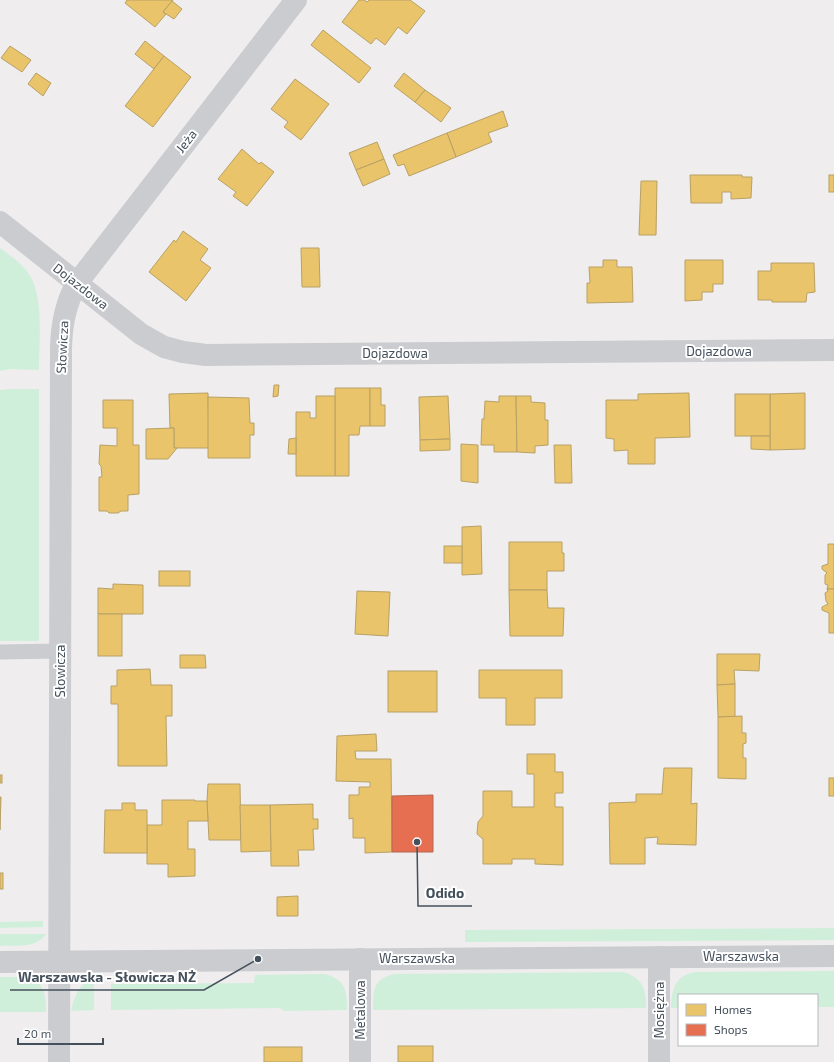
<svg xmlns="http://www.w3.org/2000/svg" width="834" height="1062" viewBox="0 0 834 1062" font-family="'Exo 2',sans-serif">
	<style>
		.green { fill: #d0efdb }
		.homes { fill: #e9c46a; stroke: #b8a166 }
		.shops { fill: #e76f51; stroke: #b66654 }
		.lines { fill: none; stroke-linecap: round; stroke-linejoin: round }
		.service { stroke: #cacccf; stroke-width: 15 }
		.minor { stroke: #cacccf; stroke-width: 22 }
		.tertiary { stroke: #cacccf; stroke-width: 22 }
		.labels { text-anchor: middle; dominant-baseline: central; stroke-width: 4; stroke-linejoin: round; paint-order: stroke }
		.street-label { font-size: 13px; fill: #44505b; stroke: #fff }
		.leader { fill: none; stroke: #44505b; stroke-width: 1.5 }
		.callout-dot { fill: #44505b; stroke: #fff; stroke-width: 1.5 }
		.callout-label { font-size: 14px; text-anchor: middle; font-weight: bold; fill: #44505b; stroke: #fff; stroke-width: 4; stroke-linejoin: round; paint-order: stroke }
	</style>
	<rect width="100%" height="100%" fill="#efeded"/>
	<!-- green -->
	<g class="green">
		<path d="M0 248C9 255 19 261 26 270 45 292 39 341 39 370L11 369 0 371Z"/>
		<path d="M11 389H39V641H0V390Z"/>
		<path d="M43 921V927L0 928V922Z"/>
		<path d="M834 928V940L465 942V930Z"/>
		<path d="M0 934H46C36 949 15 945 0 946Z"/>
		<path d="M834 971V1007H817V995H679V1008H671C672 990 674 976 695 972Z"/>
		<path d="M623 972C643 978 646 989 646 1008L373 1010C373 990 373 979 394 974Z"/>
		<path d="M325 974C346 980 347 991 347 1010L284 1011 280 1008 111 1010V984L254 983 255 975Z"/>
		<path d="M0 977C31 977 46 974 46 1012H0Z"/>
		<path d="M94 977V1010L71 1011C74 996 79 984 94 977Z"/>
	</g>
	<!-- homes -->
	<g class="homes">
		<path d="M127 0H173L163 12 166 14 155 27 125 3Z"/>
		<path d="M359 0H364L367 2 369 0H410L425 11 407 34 398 27 385 45 376 38 371 44 342 22Z"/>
		<path d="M172 1 182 9 174 19 163 12Z"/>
		<path d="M323 30 371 68 359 83 311 45Z"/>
		<path d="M145 41 164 56 154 69 135 54Z"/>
		<path d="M10 46 31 60 22 72 1 58Z"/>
		<path d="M164 56 191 77 153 127 125 106Z"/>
		<path d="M36 73 51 83 43 96 28 84Z"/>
		<path d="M404 73 425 90 415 102 394 86Z"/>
		<path d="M295 79 329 104 301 140 284 127 288 122 271 109Z"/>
		<path d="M425 90 451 108 441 122 415 102Z"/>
		<path d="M503 111 508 126 488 133 492 142 456 157 447 133Z"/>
		<path d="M447 133 456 157 409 176 404 164 398 166 393 155Z"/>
		<path d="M377 142 384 159 356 170 349 153Z"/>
		<path d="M242 149 259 164 261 162 274 172 247 206 233 196 236 192 218 179Z"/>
		<path d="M384 159 390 174 363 186 356 170Z"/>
		<path d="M690 175H742V177H752L751 198 731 199V192H722V203H691Z"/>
		<rect x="829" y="175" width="5" height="17"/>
		<path d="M641 181H657L656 235H639Z"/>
		<path d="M183 231 208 249 200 260 211 268 186 301 149 272 174 240 176 242Z"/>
		<path d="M301 248H319L320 287H302Z"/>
		<path d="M603 260H617V267H632L633 302 587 303V283H590L589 267H603Z"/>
		<path d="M685 260H723V284H713V292H702V300L685 301Z"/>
		<path d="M771 263H814L815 292 807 293 806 302H772V300H758V271H771Z"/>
		<path d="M274 385H279L278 396 273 397Z"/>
		<path d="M335 388H370V426H360L359 435H349V476H335Z"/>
		<path d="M370 388H381V405H385V426H370Z"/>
		<path d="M208 393 209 448H174V428H170L169 394Z"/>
		<path d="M689 393 690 437 655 438V464H628V450L614 451V439L606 438V400H638V394Z"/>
		<path d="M805 393V449L770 450V394Z"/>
		<rect x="735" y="394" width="35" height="42"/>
		<path d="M316 396H335V476H296V412H310V418H316Z"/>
		<path d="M448 396 450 439 420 440 419 397Z"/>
		<path d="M499 396H516L517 452H494V445H481L482 419H484L485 401 499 402Z"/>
		<path d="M516 396H531V402L545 403V420H548V445L535 446V453L517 452Z"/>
		<path d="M208 397 249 398 250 423H254V435H250V458H208Z"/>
		<path d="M103 400H133V445H139V494L128 495V511H121L118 513H109L107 511H99V477H102L101 466 99 464 100 445 117 446V428H103Z"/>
		<path d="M174 428V448H177L168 459H146V429Z"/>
		<path d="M751 436H770V450L751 449Z"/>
		<path d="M296 438V454H288L289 439Z"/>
		<path d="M450 439V450L420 451V440Z"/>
		<path d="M461 444 478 445V483L461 481Z"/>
		<path d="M554 445H571L572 483H555Z"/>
		<path d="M481 526 482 574 462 575V527Z"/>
		<path d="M509 542H562V553H564V571H547V590H509Z"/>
		<path d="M828 544H834V589H827L828 585 825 584V575L827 573 822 569V566L828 564Z"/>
		<rect x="444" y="546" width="18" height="17"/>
		<rect x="159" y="571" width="31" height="15"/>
		<path d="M113 584 143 585V614H98V588L113 589Z"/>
		<path d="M827 589H834V633H829V613L822 610V607L828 604 826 601 825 593 828 591Z"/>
		<path d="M509 590H547L548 608H564L563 636H510Z"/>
		<path d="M357 591 390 592 388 636 355 634Z"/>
		<rect x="98" y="614" width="24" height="42"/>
		<path d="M717 654H760L759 671 734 670 735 684 717 685Z"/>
		<path d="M180 655H205L206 668H180Z"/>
		<path d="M150 669 151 685H172V716H166L167 766H118V704H111V686H117V670Z"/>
		<path d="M479 670H562V698H535V725H506V698H479Z"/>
		<rect x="388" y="671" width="49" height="41"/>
		<path d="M735 684V717H718L717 685Z"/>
		<path d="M742 716V733H746V743L743 744V758H746V779L718 778V717Z"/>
		<path d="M376 734 377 751H355L356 759H391L392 852 365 853V838H353V818L349 819V795H359V787H370V782L336 781 337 736Z"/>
		<path d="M527 754H555V772H563V793H555V807H563V865L535 864V859H512V864H483V839L477 834 478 822 483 816V791H512V807H534V774H527Z"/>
		<path d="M664 768H692L691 804 697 803 696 845 657 844 658 837 645 838V864H610L609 803 636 802V794H662Z"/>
		<rect x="0" y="775" width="2" height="8"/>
		<rect x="829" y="778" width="5" height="18"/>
		<path d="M208 784H240L241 840H209L207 801Z"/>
		<path d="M0 797H1L0 830Z"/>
		<path d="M162 800H195V801H207L208 821H188V849H195V876L168 877V864H147V825H162Z"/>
		<path d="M122 803H135V810H147V853H104L105 810H122Z"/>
		<path d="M313 804V819H318V829H313L314 850H298L299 866H271L270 805Z"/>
		<path d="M240 805H270L271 851 241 852Z"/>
		<rect x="0" y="873" width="3" height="16"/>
		<path d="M298 896V916H277V897Z"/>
		<rect x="398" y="1046" width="35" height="16"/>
		<rect x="264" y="1047" width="38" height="15"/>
	</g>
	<!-- shops -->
	<path class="shops" d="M433 795V852H392V796Z"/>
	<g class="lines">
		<!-- service -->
		<path class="service" d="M0 652 60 651"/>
		<!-- minor -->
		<g class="minor">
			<path d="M0 222 141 334 164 347 183 352 206 355 834 350"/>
			<path d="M659 957V1062"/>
			<path d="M360 959V1062"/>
			<path d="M59 1062 61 351C61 326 65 304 77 283L296 0"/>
		</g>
		<!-- tertiary -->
		<path class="tertiary" d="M0 962 834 956"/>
	</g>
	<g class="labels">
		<!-- street labels -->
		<g class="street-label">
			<text transform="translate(186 141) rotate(-52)">Jeża</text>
			<text transform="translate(81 286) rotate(38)">Dojazdowa</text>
			<text transform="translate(62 347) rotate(-87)">Słowicza</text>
			<text x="719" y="351">Dojazdowa</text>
			<text x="395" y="353">Dojazdowa</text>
			<text transform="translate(60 671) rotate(-90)">Słowicza</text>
			<text x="741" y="956">Warszawska</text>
			<text x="417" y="958">Warszawska</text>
			<text transform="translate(360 1010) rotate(-90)">Metalowa</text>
			<text transform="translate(659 1010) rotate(-90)">Mosiężna</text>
		</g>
	</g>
	<!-- callouts -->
	<path class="leader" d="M417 842L418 906H472M258 959L204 990H10"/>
	<g class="callout-dot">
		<circle cx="417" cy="842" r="4"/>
		<circle cx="258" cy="959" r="4"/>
	</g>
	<g class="callout-label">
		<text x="445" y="898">Odido</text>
		<text x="107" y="982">Warszawska - Słowicza NŻ</text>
	</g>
	<!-- legend -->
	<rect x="678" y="994" width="140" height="52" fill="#ffffff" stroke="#b4b9bd"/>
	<rect x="686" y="1004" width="20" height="12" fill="#e9c46a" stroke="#b4b9bd"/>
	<text x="714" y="1014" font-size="12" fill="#44505b">Homes</text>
	<rect x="686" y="1024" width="20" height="12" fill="#e76f51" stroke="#b4b9bd"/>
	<text x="714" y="1034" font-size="12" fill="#44505b">Shops</text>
	<!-- scale -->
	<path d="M18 1038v6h85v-6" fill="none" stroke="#44505b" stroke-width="2"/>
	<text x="24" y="1038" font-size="12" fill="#44505b" stroke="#ffffff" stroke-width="3" paint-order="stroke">20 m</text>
</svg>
